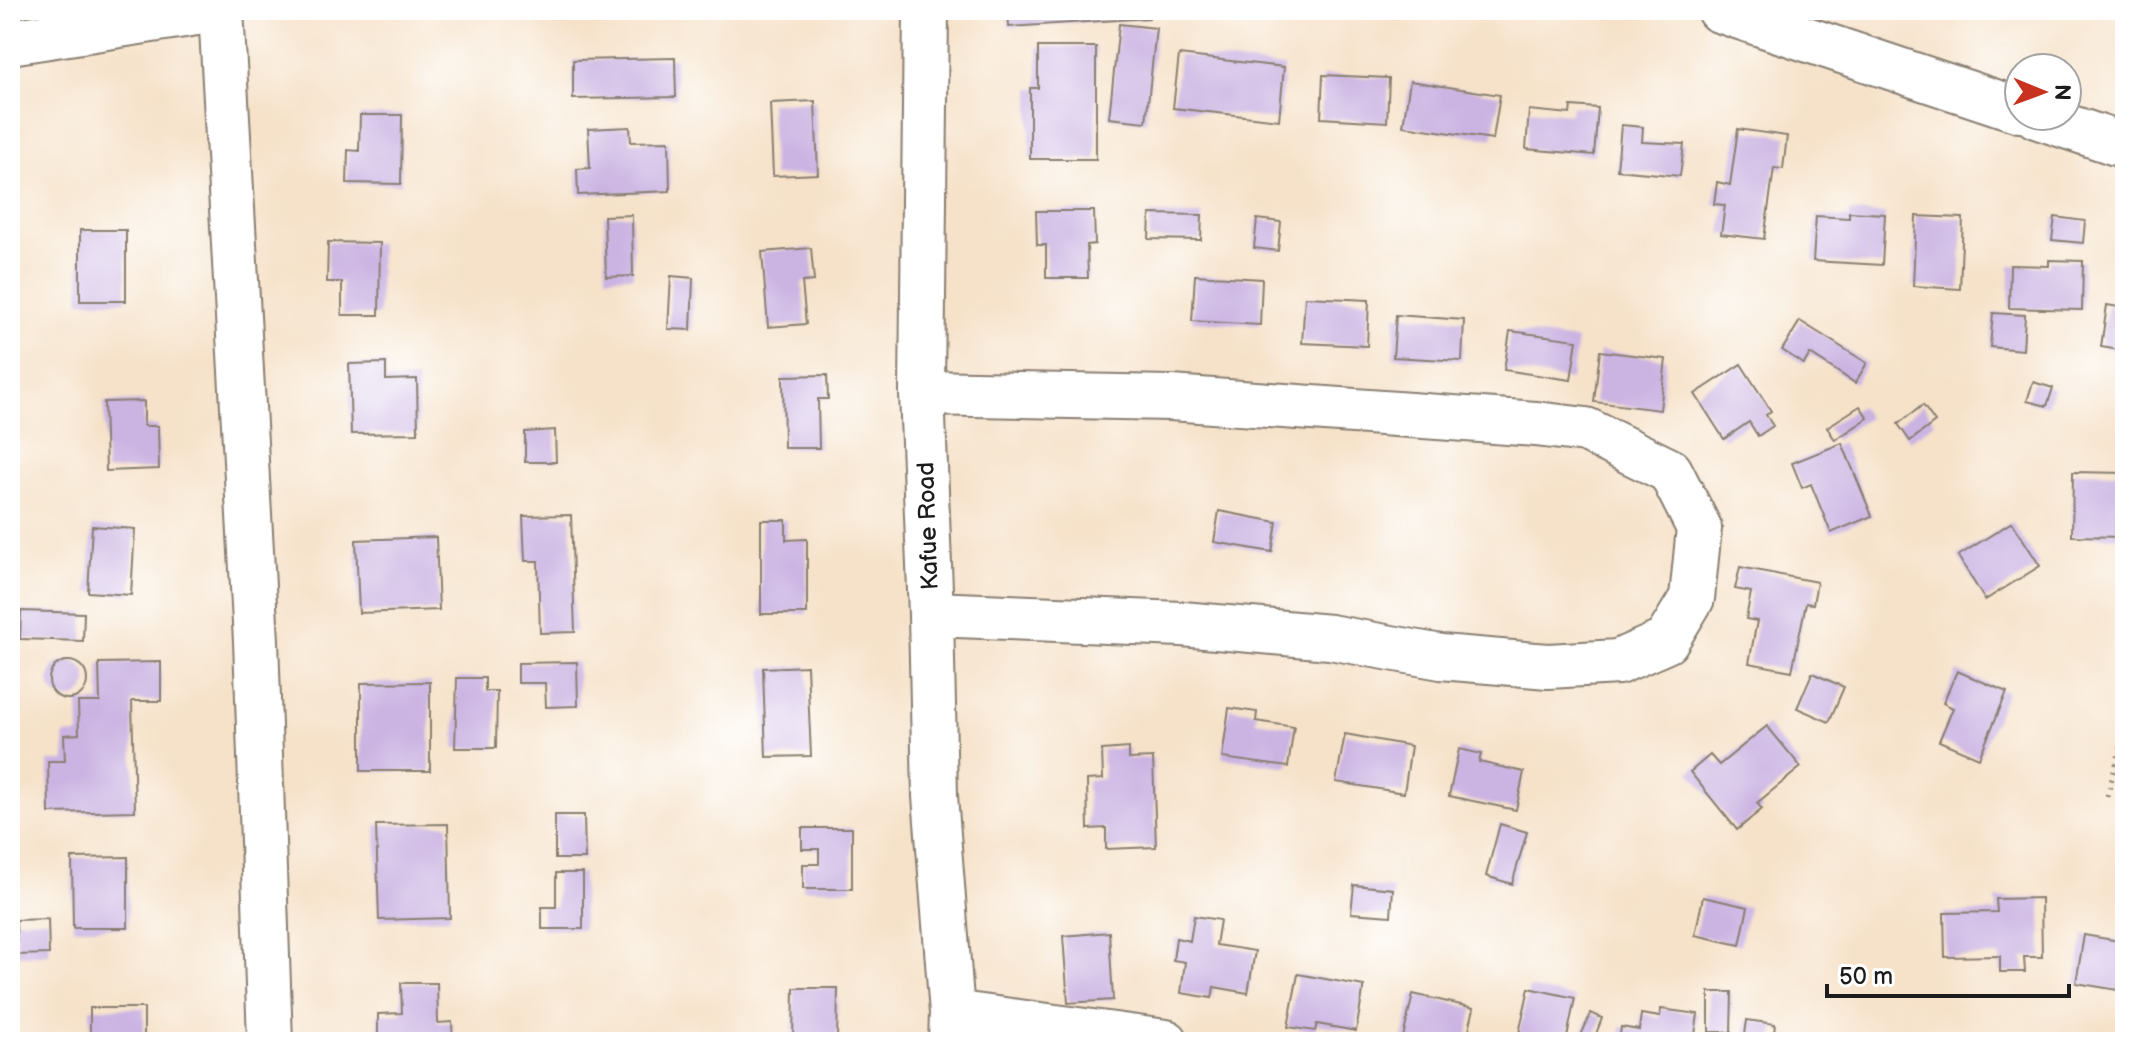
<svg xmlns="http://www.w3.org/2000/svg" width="2135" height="1052" viewBox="0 0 2135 1052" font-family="'Balsamiq Sans',sans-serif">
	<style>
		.building { fill: #cbb3e2 }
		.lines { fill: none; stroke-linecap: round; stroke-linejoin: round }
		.minor-casing { stroke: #897f72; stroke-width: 48 }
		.path { stroke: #897f72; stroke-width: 5; stroke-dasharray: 2 6; stroke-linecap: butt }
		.minor { stroke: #fff; stroke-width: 44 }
		.labels { text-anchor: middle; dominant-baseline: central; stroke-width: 7; stroke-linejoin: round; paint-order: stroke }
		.street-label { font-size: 24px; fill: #1c1c1c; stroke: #fff }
	</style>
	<rect width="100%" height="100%" fill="#fff"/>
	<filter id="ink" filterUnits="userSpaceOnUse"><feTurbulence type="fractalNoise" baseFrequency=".0125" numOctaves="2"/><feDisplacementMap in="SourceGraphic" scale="16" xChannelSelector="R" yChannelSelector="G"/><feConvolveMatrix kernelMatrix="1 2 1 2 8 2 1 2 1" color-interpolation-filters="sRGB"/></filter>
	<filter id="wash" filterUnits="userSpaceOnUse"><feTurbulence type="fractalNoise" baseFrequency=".006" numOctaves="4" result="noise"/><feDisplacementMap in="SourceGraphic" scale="32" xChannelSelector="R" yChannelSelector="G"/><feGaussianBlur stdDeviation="1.8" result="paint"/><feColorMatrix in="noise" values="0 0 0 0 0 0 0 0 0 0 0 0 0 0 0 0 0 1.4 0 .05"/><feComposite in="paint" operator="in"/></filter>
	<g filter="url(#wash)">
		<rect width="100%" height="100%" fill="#f6e2c9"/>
		<g id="blocks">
			<!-- building -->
			<g class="building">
				<path d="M1008 10H1149V18L1009 27Z"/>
				<path d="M1119 24 1156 28 1146 122 1109 118Z"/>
				<path d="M1038 47H1096V159H1030V88H1038Z"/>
				<path d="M1179 55 1284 67 1279 120 1173 108Z"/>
				<path d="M675 58 676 97 573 99V60Z"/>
				<path d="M1323 75 1389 78 1387 122 1321 118Z"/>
				<path d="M1410 81 1500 95 1493 139 1403 126Z"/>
				<path d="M815 101 818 174 773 176 770 103Z"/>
				<path d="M1571 106 1598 108 1594 155 1526 149 1529 110 1570 114Z"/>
				<path d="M360 115H402L401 184 347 183 348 150 359 151Z"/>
				<path d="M1621 125 1643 127 1642 142 1684 144 1680 176 1617 170Z"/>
				<path d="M630 127 631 142 669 141 670 191 578 195 577 169 590 168 588 129Z"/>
				<path d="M1738 129 1787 136 1783 169 1774 168 1764 239 1721 234 1725 205 1714 204 1717 182 1730 185Z"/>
				<path d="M1036 211H1094L1095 244 1087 245 1088 278H1046V245H1037Z"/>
				<path d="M1849 212 1885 214 1882 265 1813 261 1816 216 1849 218Z"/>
				<path d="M1150 214 1202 215 1201 240 1149 239Z"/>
				<path d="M632 215 633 276 606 277 604 216Z"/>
				<path d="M1916 216 1963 218 1960 289 1913 286Z"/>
				<path d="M2055 217 2085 221 2083 243 2052 240Z"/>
				<path d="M1257 219 1281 222 1278 251 1254 248Z"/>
				<rect x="80" y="230" width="46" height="71"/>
				<path d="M328 242 380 243 379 315H342V282H327Z"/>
				<path d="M811 248 814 281 802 282 806 324 768 327 762 252Z"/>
				<path d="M2049 260 2083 261 2082 310 2009 308 2010 265 2049 266Z"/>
				<path d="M1195 275 1262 279 1260 325 1192 321Z"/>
				<path d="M671 276 693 278 691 330 668 329Z"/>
				<path d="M1305 297 1369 300 1367 346 1302 343Z"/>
				<path d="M2107 305 2125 308V351L2101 347Z"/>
				<path d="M1993 313 2025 315 2023 350 1990 347Z"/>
				<path d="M1396 315 1464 320 1462 361 1393 357Z"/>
				<path d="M1800 321 1867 363 1855 383 1810 354 1804 364 1782 350Z"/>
				<path d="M1510 331 1577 340 1571 380 1504 370Z"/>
				<path d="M1600 351 1666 359 1660 410 1594 402Z"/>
				<path d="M386 363V380L417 379 418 433 351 434 349 364Z"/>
				<path d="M1741 364 1771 411 1766 415 1773 426 1758 436 1749 422 1724 439 1695 394Z"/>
				<path d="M827 375 828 399H818L819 448H784L783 376Z"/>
				<path d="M2033 382 2053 388 2047 406 2027 401Z"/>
				<path d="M144 401V426H158L159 469 106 471 104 402Z"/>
				<path d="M1923 405 1935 422 1910 441 1898 424Z"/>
				<path d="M1860 406 1868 418 1835 440 1827 427Z"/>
				<path d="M555 430 556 462H525V432Z"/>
				<path d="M1842 443 1872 516 1831 533 1811 484 1802 488 1792 463Z"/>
				<path d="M2073 472 2125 473V537L2072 536Z"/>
				<path d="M1219 511 1277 522 1272 552 1214 542Z"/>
				<path d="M571 515 575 632 540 633 538 561H525L523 516Z"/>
				<path d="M761 520H786V540L807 539V614H761Z"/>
				<path d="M2012 522 2040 566 1985 600 1958 556Z"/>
				<path d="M92 526 135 529 131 595 88 592Z"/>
				<path d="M436 537 439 610 359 613 356 540Z"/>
				<path d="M1740 567 1817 582 1813 604 1806 603 1792 671 1749 663 1757 621 1746 619 1751 592 1735 589Z"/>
				<path d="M21 611 84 613 83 641 20 639Z"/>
				<circle cx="68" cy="680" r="19"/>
				<path d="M161 662V701H132L135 811 49 813 48 761H65L64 735 79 734 78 702H100L99 663Z"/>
				<path d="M577 662 578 706 546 707 545 683H518V663Z"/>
				<path d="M807 666 811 756 766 757 763 668Z"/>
				<path d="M1957 671 2007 692 1979 758 1939 741 1953 708 1943 703Z"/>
				<path d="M1812 673 1844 687 1829 722 1797 708Z"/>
				<path d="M457 678H485V691H497L496 748H455Z"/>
				<path d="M430 682V771H361V683Z"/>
				<path d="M1229 708 1257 712 1256 721 1294 727 1288 767 1222 758Z"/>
				<path d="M1767 726 1801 767 1757 803 1762 809 1737 830 1690 772 1710 755 1719 765Z"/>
				<path d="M1345 734 1411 746 1404 793 1336 782Z"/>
				<path d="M1129 748V759L1153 758 1156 847 1106 849V828L1088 829 1087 780 1103 779 1102 750Z"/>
				<path d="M1459 749 1481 754 1479 762 1524 772 1516 810 1449 796Z"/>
				<path d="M555 815H584L585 859H555Z"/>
				<path d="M448 824 450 918 379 920 376 825Z"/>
				<path d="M1500 824 1527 832 1512 884 1486 876Z"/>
				<path d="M802 828H852V889H803V864H819V849H802Z"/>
				<path d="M128 857V928H73L72 858Z"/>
				<path d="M556 873H583V929H542V907H556Z"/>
				<path d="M1354 885 1393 889 1391 916 1351 913Z"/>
				<path d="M1703 897 1748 907 1740 945 1695 935Z"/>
				<path d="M2041 898 2042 957H2024L2025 972H2000V956L1945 957 1944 913 1997 912 1996 899Z"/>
				<path d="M1194 916 1220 920 1216 945 1255 951 1248 993 1214 987 1212 998 1181 993 1185 962 1173 960 1176 938 1190 941Z"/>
				<path d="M48 919 49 954 17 955 16 920Z"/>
				<path d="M1109 932 1113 1000 1068 1003 1063 936Z"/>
				<path d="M2084 935 2125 942 2118 990 2076 983Z"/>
				<path d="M1298 974 1364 986 1356 1031 1317 1024 1315 1031 1288 1027Z"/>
				<path d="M401 983H437L438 1023 452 1022 453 1042H378V1014L402 1013Z"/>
				<path d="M794 988H838L837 1042H793Z"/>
				<path d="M1529 988 1575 998 1566 1042H1517Z"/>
				<path d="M1709 992H1732L1731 1032H1709Z"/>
				<path d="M1413 994 1474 1008 1466 1042H1402Z"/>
				<rect x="90" y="1008" width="54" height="34"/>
				<path d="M1661 1009 1698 1014 1694 1042H1619L1621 1027 1639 1030 1641 1014 1660 1017Z"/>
				<path d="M1591 1013 1602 1018 1593 1042H1578Z"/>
				<path d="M1747 1020 1775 1024 1773 1042H1744Z"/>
			</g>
		</g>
	</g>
	<g filter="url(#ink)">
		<use href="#blocks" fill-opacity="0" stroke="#897f72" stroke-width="2"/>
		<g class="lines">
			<defs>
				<g id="minor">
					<path d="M221 10 256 641 270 1042"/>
					<path d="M926 10 922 393 931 614 935 796 952 1013 951 1042"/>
					<path d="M1719 10 2019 110"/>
					<path d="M10 42 216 10"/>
					<path d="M2036 116 2125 146"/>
					<path d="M922 393 1171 398 1536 424 1586 430 1670 471 1699 528 1692 598 1666 641 1618 662 1548 666 1441 657 1330 637 1182 624 931 614"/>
					<path d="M952 1013 1166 1042"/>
				</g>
			</defs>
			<!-- minor casing -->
			<use href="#minor" class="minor-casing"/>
			<!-- path -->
			<path class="path" d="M2107 796 2125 733"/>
			<!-- minor -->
			<use href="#minor" class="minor"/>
		</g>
	</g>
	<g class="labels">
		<!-- street labels -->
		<g class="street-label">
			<text transform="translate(928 526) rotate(-92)">Kafue Road</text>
		</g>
	</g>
	<!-- margin -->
	<rect width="2135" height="1052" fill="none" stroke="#fff" stroke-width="40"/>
	<!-- north arrow -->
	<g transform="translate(2043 92) rotate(91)"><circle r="38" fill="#ffffff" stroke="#a4a4a4" stroke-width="2"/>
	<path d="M0-6L14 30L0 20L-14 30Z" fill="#c8321e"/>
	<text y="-12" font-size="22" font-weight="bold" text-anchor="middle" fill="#1c1c1c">N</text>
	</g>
	<!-- scale -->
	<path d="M1827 984v12h242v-12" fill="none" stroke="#1c1c1c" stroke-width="4"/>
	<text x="1839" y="984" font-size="24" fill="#1c1c1c" stroke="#ffffff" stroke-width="6" paint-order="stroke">50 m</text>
</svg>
